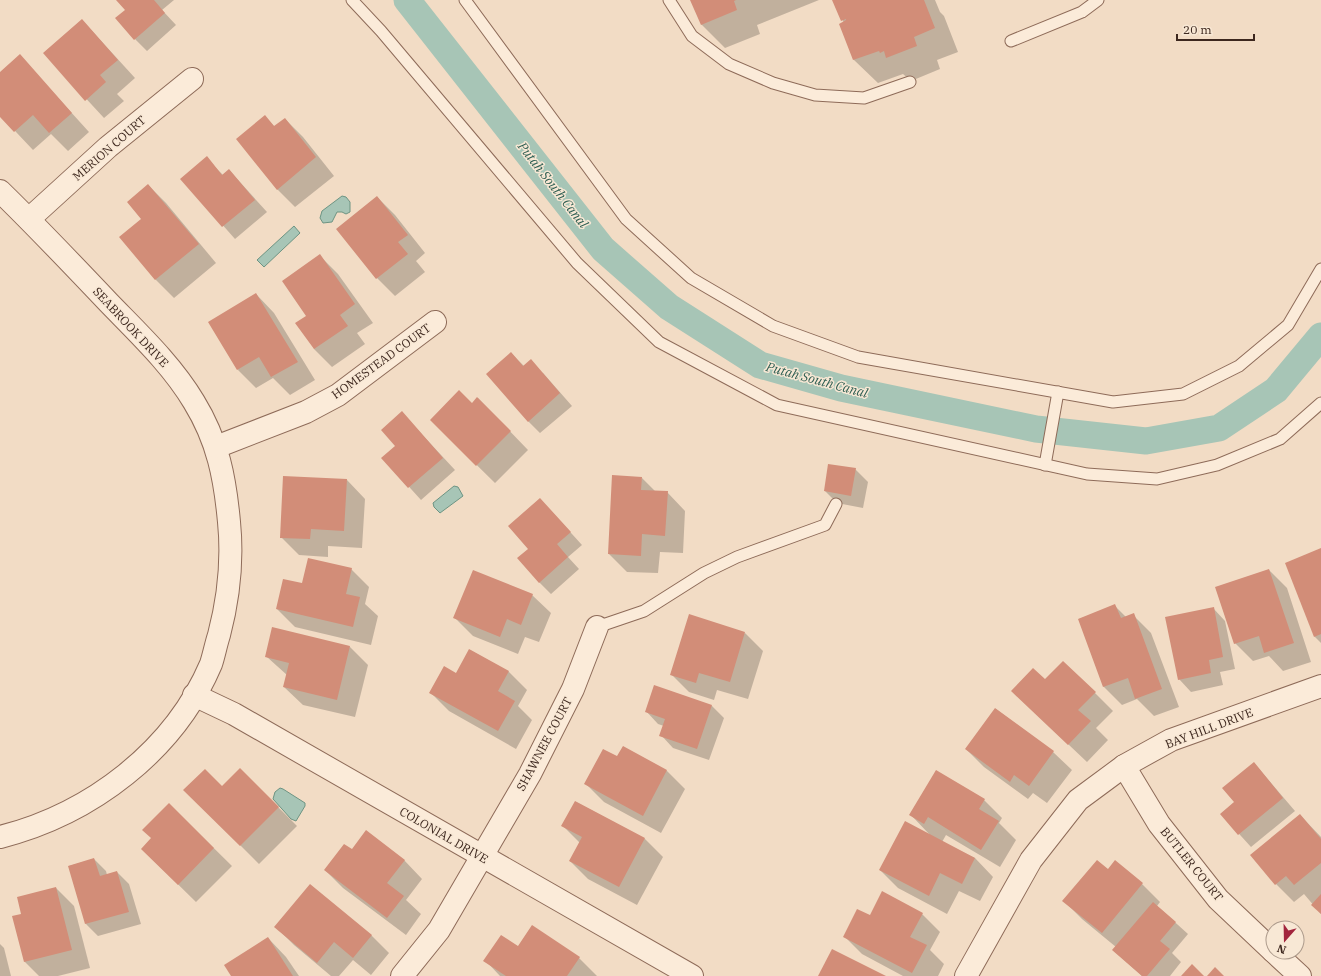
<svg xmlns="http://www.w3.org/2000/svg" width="1321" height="976" viewBox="0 0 1321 976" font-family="'IBM Plex Serif',serif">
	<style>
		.water { fill: #a7c5b6; stroke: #6d9483 }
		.shadow { fill: #0003 }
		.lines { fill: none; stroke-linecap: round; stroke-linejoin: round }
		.canal { stroke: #a7c5b6; stroke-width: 27 }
		.building { fill: #d28d78 }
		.service-casing { stroke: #8e6b59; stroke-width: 13 }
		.minor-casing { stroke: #8e6b59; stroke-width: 24 }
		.service { stroke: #fbebd9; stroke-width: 11 }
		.minor { stroke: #fbebd9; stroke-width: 22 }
		.labels { text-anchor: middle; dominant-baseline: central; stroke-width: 3; stroke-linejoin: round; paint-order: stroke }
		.street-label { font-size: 12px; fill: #3d271e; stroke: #f8e8d5 }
		.water-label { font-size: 13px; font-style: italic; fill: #2d5e52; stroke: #f8e8d5 }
	</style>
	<rect width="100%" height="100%" fill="#f2dcc5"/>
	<!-- water -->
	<g class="water">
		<path d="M342 196 346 197 350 202V212L346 214 342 212H337L332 222 323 223 320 218 322 211Z"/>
		<path d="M294 226 300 233 264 267 257 260Z"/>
		<path d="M454 486 458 487 463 496 440 513 434 507 433 503Z"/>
		<path d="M280 788 283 789 305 803V806L296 821 291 819 273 799 275 792Z"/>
	</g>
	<!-- shadow -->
	<g class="shadow">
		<path d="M118 0H174L162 10 176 25 147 51 135 39 126 10Z"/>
		<path d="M692 0H819L757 25 760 34 725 48 702 25Z"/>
		<path d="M833 0H935L940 12 944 16 958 52 937 60 940 69 911 81 903 74 878 83 854 60 840 24 844 23Z"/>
		<path d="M82 20 135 78 117 94 124 101 104 118 44 53Z"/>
		<path d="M20 56 89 132 68 151 51 134 33 150 0 115V73Z"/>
		<path d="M265 117 275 127 285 119 303 137 334 176 295 207 277 189Z"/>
		<path d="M206 158 223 175 229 170 267 212 235 239 182 179Z"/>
		<path d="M148 185 166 203 216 263 174 298 156 280 121 237 142 219Z"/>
		<path d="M377 197 395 215 425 253 416 261 425 272 395 296 377 278 337 229Z"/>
		<path d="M320 256 338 274 373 323 357 333 365 344 332 367 314 349 308 316Z"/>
		<path d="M256 294 274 313 315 380 290 395 273 378 256 388 238 370Z"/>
		<path d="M511 353 524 366 543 373 572 406 540 433 528 421Z"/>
		<path d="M478 398 528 450 495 483 431 420 472 404Z"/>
		<path d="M402 413 455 470 421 500 383 458 397 446Z"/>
		<path d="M855 469 868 482 863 508 837 503 825 491Z"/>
		<path d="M642 478 656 492H667L685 511 683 553 660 552 658 573 627 572 609 554Z"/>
		<path d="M347 480 365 499 362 548 328 546V557L299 555 281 537Z"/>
		<path d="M552 512 582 545 568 557 579 569 551 594 539 582 530 549Z"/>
		<path d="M1321 549V643L1315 637Z"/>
		<path d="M351 569 369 587 365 604 378 616 371 645 295 627 277 609 303 584Z"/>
		<path d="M1269 570 1287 588 1311 662 1283 671 1269 656 1253 661 1235 643Z"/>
		<path d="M532 595 551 613 539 642 525 637 518 654 473 636 455 618Z"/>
		<path d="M1115 606 1126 617 1133 615 1151 633 1179 707 1154 716 1137 699 1122 705 1104 687 1079 619Z"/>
		<path d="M1213 608 1225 621 1235 669 1220 672 1223 685 1191 692 1179 679Z"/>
		<path d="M745 633 763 651 748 699 717 690 714 700 689 692 671 674Z"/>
		<path d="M350 647 368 665 355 717 303 705 284 687 287 675 267 657Z"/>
		<path d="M470 650 509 672 527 690 518 706 532 720 516 749 449 711 431 693 456 674Z"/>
		<path d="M1045 681 1095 693 1113 711 1096 728 1108 740 1087 762 1031 709Z"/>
		<path d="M712 706 724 718 709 760 673 748 661 735 664 726 658 724 646 711Z"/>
		<path d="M996 709 1053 752 1072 770 1047 803 1033 793 1028 799 984 767 966 749Z"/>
		<path d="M623 747 667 771 685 789 661 833 604 802 586 784 617 758Z"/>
		<path d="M1254 763 1295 811 1251 847 1221 814 1235 802Z"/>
		<path d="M240 769 297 826 259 864 185 790 222 787Z"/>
		<path d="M984 800 1002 818 999 823 1016 840 1000 867 946 835 942 842 975 858 993 877 980 901 959 891 947 914 898 888 880 870 930 835 911 815Z"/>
		<path d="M576 802 645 839 663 857 637 905 588 879 570 861 580 843 563 826Z"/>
		<path d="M169 804 232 866 196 902 142 849 152 838Z"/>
		<path d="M1300 815 1321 837V914L1304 894 1294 902 1276 884 1252 855Z"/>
		<path d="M352 850 404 860 422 879 406 900 421 914 406 935 343 888 325 870Z"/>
		<path d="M94 859 106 871 107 875 117 872 129 884 141 924 98 936 86 924 69 866Z"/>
		<path d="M1115 862 1142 884 1160 902 1157 906 1188 934 1172 953 1181 962 1170 976H1142L1113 950 1116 947 1082 919 1064 901 1108 870Z"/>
		<path d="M56 888 74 906 90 968 58 976H39L25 962 22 915Z"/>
		<path d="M922 914 940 932 930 950 944 964 938 976H903L862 954 844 936 870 916Z"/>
		<path d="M532 926 579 958 597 976H500L485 960 518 947Z"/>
		<path d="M276 927 371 935 389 953 371 975 353 960 339 976H331L294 945Z"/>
		<path d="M268 938 286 957 299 976H232Z"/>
		<path d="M0 944 4 948 11 976H0Z"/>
	</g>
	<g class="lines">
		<!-- canal -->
		<path class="canal" d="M407 0 603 249 669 307 760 365 841 388 1036 429 1146 441 1219 428 1276 390 1321 336"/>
	</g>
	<!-- building -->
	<g class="building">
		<path d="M116 0H154L165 13 134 40 115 18 125 10Z"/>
		<path d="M690 0H736L734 1 737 10 701 25Z"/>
		<path d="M832 0H924L935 28 914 37 917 46 886 58 884 51 880 53 879 51 853 60 839 24 846 20V19L841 21Z"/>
		<path d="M82 19 118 60 100 75 106 82 85 101 43 53Z"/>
		<path d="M20 54 72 113 49 133 33 115 14 132 0 117V72Z"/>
		<path d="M265 115 274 126 285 118 316 157 277 190 236 139Z"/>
		<path d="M207 156 222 175 229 169 255 200 222 227 180 179Z"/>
		<path d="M148 184 199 244 155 280 119 237 141 219 127 202Z"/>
		<path d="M377 196 408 235 398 242 408 254 376 279 336 229Z"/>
		<path d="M320 254 355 304 340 315 348 326 314 349 295 323 306 316 282 281Z"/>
		<path d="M256 293 298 362 271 377 259 357 237 370 208 322Z"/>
		<path d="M511 352 523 366 531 359 560 393 528 422 486 374Z"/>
		<path d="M459 390 472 403 477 397 511 431 476 466 430 420Z"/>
		<path d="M402 411 443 458 408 488 381 458 395 446 381 430Z"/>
		<path d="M828 464 856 468 851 496 824 491Z"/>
		<path d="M612 475 642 477 641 490 668 491 665 536 642 534 641 556 608 554Z"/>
		<path d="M283 476 347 479 344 531 311 529 310 539 280 538Z"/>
		<path d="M540 498 571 532 557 544 568 557 539 583 517 558 528 549 508 526Z"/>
		<path d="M1321 548V634L1314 637 1285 563Z"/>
		<path d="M308 558 352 568 346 594 360 597 353 627 276 609 283 579 302 583Z"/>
		<path d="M1269 569 1294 643 1264 653 1259 636 1234 644 1215 587Z"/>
		<path d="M473 570 533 594 521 625 507 619 500 637 453 618Z"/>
		<path d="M1115 604 1121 618 1134 613 1162 689 1135 699 1128 678 1103 687 1078 619Z"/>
		<path d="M1214 607 1223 657 1209 660 1211 673 1178 680 1165 617Z"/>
		<path d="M689 614 745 632 730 682 699 673 696 683 670 675Z"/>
		<path d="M272 627 350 646 337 700 283 687 289 663 265 657Z"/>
		<path d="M469 649 509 671 498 691 515 701 498 731 429 693 444 666 456 673Z"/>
		<path d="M1063 661 1096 692 1078 710 1091 721 1068 745 1011 691 1033 668 1045 679Z"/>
		<path d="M654 685 712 705 697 749 659 736 665 719 645 712Z"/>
		<path d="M995 708 1054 751 1029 786 1014 775 1010 782 965 749Z"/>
		<path d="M623 746 667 770 643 816 584 784 603 749 617 756Z"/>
		<path d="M1254 762 1283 798 1238 835 1220 814 1234 802 1222 788Z"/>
		<path d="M240 768 279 807 240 846 183 790 205 769 222 786Z"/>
		<path d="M936 770 985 799 979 809 999 821 981 850 928 817 924 824 909 815Z"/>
		<path d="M575 801 645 838 619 887 569 861 582 837 561 826Z"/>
		<path d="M169 803 214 848 178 885 141 849 151 838 142 830Z"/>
		<path d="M1300 814 1321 839V863L1294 885 1286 876 1275 885 1250 855Z"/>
		<path d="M905 821 975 858 962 884 940 873 929 896 879 870Z"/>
		<path d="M366 830 405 860 387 883 404 896 387 918 324 870 344 844 352 849Z"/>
		<path d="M94 858 100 876 117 871 129 912 85 924 68 866Z"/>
		<path d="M1097 860 1108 869 1115 860 1143 883 1102 933 1062 901Z"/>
		<path d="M310 884 372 935 353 958 334 942 317 963 274 927Z"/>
		<path d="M56 887 72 950 24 962 12 916 21 914 17 897Z"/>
		<path d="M882 891 923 913 910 937 927 945 912 973 843 937 857 909 870 915Z"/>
		<path d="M1321 894V914L1311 905Z"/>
		<path d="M1153 902 1176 922 1160 941 1170 949 1147 976H1142L1112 950Z"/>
		<path d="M532 925 580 957 567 976H506L483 961 501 935 518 946Z"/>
		<path d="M268 937 293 976H231L224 965Z"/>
		<path d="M832 949 886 976H818Z"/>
		<path d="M1192 964 1204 976H1181Z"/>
		<path d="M1215 967 1224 976H1207Z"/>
	</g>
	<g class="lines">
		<defs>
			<g id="service">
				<path d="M352 0 381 31 577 263 659 342 777 405 1087 474 1157 479 1217 465 1280 439 1321 403"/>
				<path d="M465 0 626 219 691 278 773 326 858 357 1113 402 1183 394 1239 366 1288 325 1321 269"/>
				<path d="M669 0 692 36 729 64 773 83 815 95 864 98 910 82"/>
				<path d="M1011 41 1082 12 1098 0"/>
				<path d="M1045 465 1058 392"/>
				<path d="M597 627 644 611 704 573 737 557 825 525 836 504"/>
			</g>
			<g id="minor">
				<path d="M0 191C37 227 73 265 109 303 139 334 172 365 194 402 218 441 225 478 229 522 233 562 229 597 219 635 216 644 214 655 211 664 174 751 91 814 0 837"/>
				<path d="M29 219 108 147 192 79"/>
				<path d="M216 447 306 412 338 395 435 322"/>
				<path d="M194 695 234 714 692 976"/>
				<path d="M1124 766 1159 824 1218 899 1273 951"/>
				<path d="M1274 952 1300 976"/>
				<path d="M402 976 439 930 530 774 573 689 597 627"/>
				<path d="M966 976 1031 860 1078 800 1124 766 1171 740 1321 686"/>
			</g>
		</defs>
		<!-- service casing -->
		<use href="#service" class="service-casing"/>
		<!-- minor casing -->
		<use href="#minor" class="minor-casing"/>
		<!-- service -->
		<use href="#service" class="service"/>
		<!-- minor -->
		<use href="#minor" class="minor"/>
	</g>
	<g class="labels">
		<!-- street labels -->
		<g class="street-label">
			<text transform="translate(109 148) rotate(-41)">MERION COURT</text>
			<text transform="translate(131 327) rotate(47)">SEABROOK DRIVE</text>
			<text transform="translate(381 361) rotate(-36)">HOMESTEAD COURT</text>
			<text transform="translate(1209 728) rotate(-21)">BAY HILL DRIVE</text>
			<text transform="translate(544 744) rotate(-62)">SHAWNEE COURT</text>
			<text transform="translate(444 835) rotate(30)">COLONIAL DRIVE</text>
			<text transform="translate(1192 864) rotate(51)">BUTLER COURT</text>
		</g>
		<!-- water labels -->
		<g class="water-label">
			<text transform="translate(553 185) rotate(52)">Putah South Canal</text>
			<text transform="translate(817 380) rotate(15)">Putah South Canal</text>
		</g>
	</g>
	<!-- north arrow -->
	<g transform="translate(1285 940) rotate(200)"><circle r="19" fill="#f8e8d5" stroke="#ad9b8c"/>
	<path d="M0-3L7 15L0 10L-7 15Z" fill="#a2253d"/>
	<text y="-6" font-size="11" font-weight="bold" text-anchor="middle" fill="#3d271e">N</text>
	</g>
	<!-- scale -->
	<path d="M1177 34v6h77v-6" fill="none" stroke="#3d271e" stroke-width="2"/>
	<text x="1183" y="34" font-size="12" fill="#3d271e" stroke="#f8e8d5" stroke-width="3" paint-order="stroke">20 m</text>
</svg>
